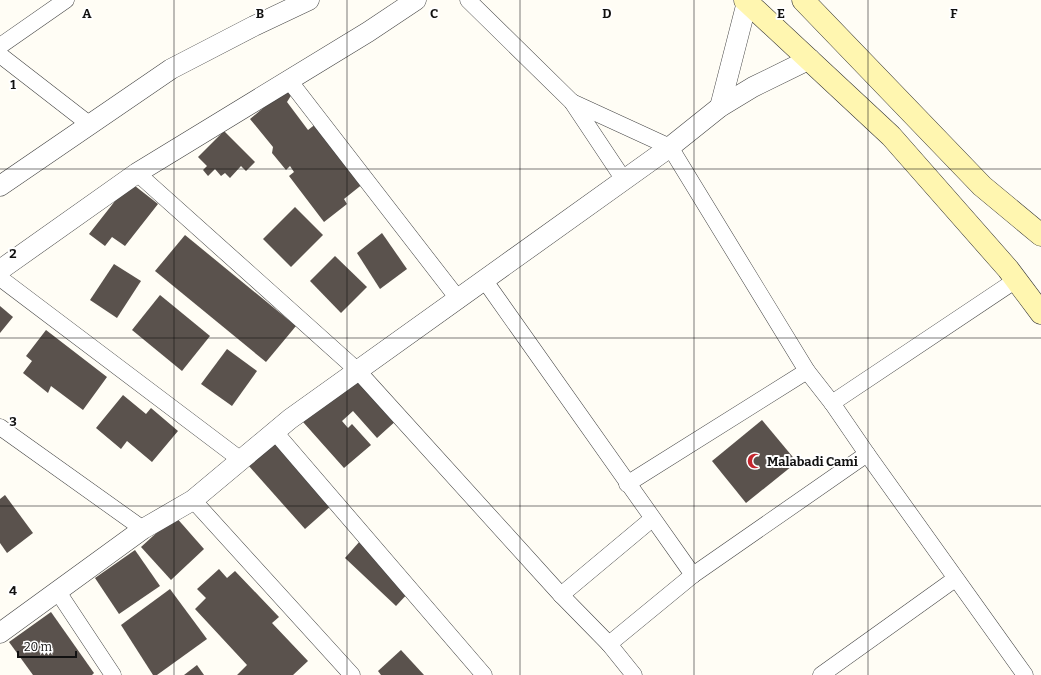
<svg xmlns="http://www.w3.org/2000/svg" width="1041" height="675" viewBox="0 0 1041 675" font-family="Bitter,serif">
	<style>
		.building { fill: #5a524d }
		.lines { fill: none; stroke-linecap: round; stroke-linejoin: round }
		.minor-casing { stroke: #444; stroke-width: 17 }
		.tertiary-casing { stroke: #444; stroke-width: 21 }
		.secondary-casing { stroke: #333; stroke-width: 23 }
		.minor { stroke: #fff; stroke-width: 16 }
		.tertiary { stroke: #fff; stroke-width: 20 }
		.secondary { stroke: #fff6b0; stroke-width: 22 }
		.grid { fill: none; stroke: #111; stroke-width: 1; stroke-opacity: 0.55 }
		.labels { text-anchor: middle; dominant-baseline: central; stroke-width: 4; stroke-linejoin: round; paint-order: stroke }
		.poi-label { font-size: 13px; font-weight: bold; fill: #111; stroke: #fff; text-anchor: start }
		.grid-label { font-size: 13px; text-anchor: middle; font-weight: bold; fill: #111; stroke: #fff; stroke-width: 4; stroke-linejoin: round; paint-order: stroke }
	</style>
	<rect width="100%" height="100%" fill="#fffdf5"/>
	<!-- building -->
	<g class="building">
		<path d="M287 88 292 94 287 102 308 130 317 123 364 183 344 199 347 204 324 222 289 176 294 172 290 166 286 170 272 153 273 147 250 119Z"/>
		<path d="M224 131 255 162 246 171 241 166 230 178 225 173 221 176 215 169 208 176 203 170 207 166 198 157Z"/>
		<path d="M130 182 158 204 125 246 112 237 105 246 89 234Z"/>
		<path d="M295 207 323 235 291 267 263 239Z"/>
		<path d="M382 233 407 269 380 289 357 253Z"/>
		<path d="M185 235 296 326 266 362 155 271Z"/>
		<path d="M335 256 367 287 341 313 310 281Z"/>
		<path d="M114 264 141 281 117 318 90 300Z"/>
		<path d="M160 295 210 336 182 371 132 330Z"/>
		<path d="M0 306 13 317 0 333Z"/>
		<path d="M46 330 107 377 83 410 51 386 48 393 23 373 32 361 26 356Z"/>
		<path d="M227 349 257 371 232 406 201 384Z"/>
		<path d="M357 373 398 419 377 438 353 411 342 421 348 428 352 424 371 445 344 468 303 422Z"/>
		<path d="M123 395 146 414 151 408 178 431 152 462 127 441 121 449 96 428Z"/>
		<path d="M762 420 797 462 746 503 712 461Z"/>
		<path d="M275 441 332 505 305 529 248 465Z"/>
		<path d="M5 495 33 533 7 553 0 543V499Z"/>
		<path d="M175 516 204 549 171 580 141 547Z"/>
		<path d="M360 541 412 589 396 606 345 558Z"/>
		<path d="M135 550 160 586 119 614 95 578Z"/>
		<path d="M219 569 227 578 235 571 279 617 272 623 308 661 293 675H237L247 665 195 609 206 598 197 589Z"/>
		<path d="M170 589 207 639 157 675H153L121 625Z"/>
		<path d="M51 612 94 673 92 675H33L9 642Z"/>
		<path d="M401 650 424 675H381L378 671Z"/>
		<path d="M197 665 204 675H184Z"/>
	</g>
	<g class="lines">
		<defs>
			<g id="minor">
				<path d="M468 0 572 102 624 180"/>
				<path d="M0 46 66 0"/>
				<path d="M0 55 89 124"/>
				<path d="M288 79 459 300"/>
				<path d="M572 102 670 147 807 371 832 403 867 454 1025 675"/>
				<path d="M137 173 358 371 561 595 609 644 634 675"/>
				<path d="M0 278 241 460"/>
				<path d="M485 281 693 575"/>
				<path d="M832 403 1016 280"/>
				<path d="M0 427 143 529"/>
				<path d="M275 432 484 675"/>
				<path d="M627 484 807 371"/>
				<path d="M193 500 352 675"/>
				<path d="M58 592 113 675"/>
				<path d="M561 595 652 519"/>
				<path d="M609 644 693 575 867 454"/>
				<path d="M821 675 955 579"/>
			</g>
			<g id="tertiary">
				<path d="M720 107 747 2"/>
				<path d="M0 186 171 69 254 26 309 0"/>
				<path d="M0 270 137 173 368 32 416 0"/>
				<path d="M0 633 143 529 193 500 290 419 670 147 720 107 753 87 810 59"/>
			</g>
			<g id="secondary">
				<path d="M745 0 891 136 1008 269 1041 313"/>
				<path d="M803 0 982 186 1041 235"/>
			</g>
		</defs>
		<!-- minor casing -->
		<use href="#minor" class="minor-casing"/>
		<!-- tertiary casing -->
		<use href="#tertiary" class="tertiary-casing"/>
		<!-- secondary casing -->
		<use href="#secondary" class="secondary-casing"/>
		<!-- minor -->
		<use href="#minor" class="minor"/>
		<!-- tertiary -->
		<use href="#tertiary" class="tertiary"/>
		<!-- secondary -->
		<use href="#secondary" class="secondary"/>
	</g>
	<!-- grid -->
	<path class="grid" d="M174 0V675M347 0V675M520 0V675M694 0V675M868 0V675M0 169H1041M0 338H1041M0 506H1041"/>
	<!-- icons -->
	<defs>
		<symbol id="mosque-bare" viewBox="-9 -9 18 18"><path d="M3.5-4.9A6 6 0 1 0 3.5 4.9A5 5 0 1 1 3.5-4.9Z" fill="#c4262e" stroke="#fff" stroke-width="2.5" paint-order="stroke"/></symbol>
	</defs>
	<g fill-rule="evenodd">
		<use href="#mosque-bare" x="744" y="450" width="22" height="22"/>
	</g>
	<g class="labels">
		<!-- poi labels -->
		<g class="poi-label">
			<text x="767" y="461">Malabadi Cami</text>
		</g>
	</g>
	<g class="grid-label">
		<text x="87" y="18">A</text>
		<text x="260" y="18">B</text>
		<text x="434" y="18">C</text>
		<text x="607" y="18">D</text>
		<text x="781" y="18">E</text>
		<text x="954" y="18">F</text>
		<text x="13" y="89">1</text>
		<text x="13" y="258">2</text>
		<text x="13" y="426">3</text>
		<text x="13" y="595">4</text>
	</g>
	<!-- scale -->
	<path d="M18 651v6h58v-6" fill="none" stroke="#111111" stroke-width="2"/>
	<text x="24" y="651" font-size="12" fill="#111111" stroke="#ffffff" stroke-width="3" paint-order="stroke">20 m</text>
</svg>
